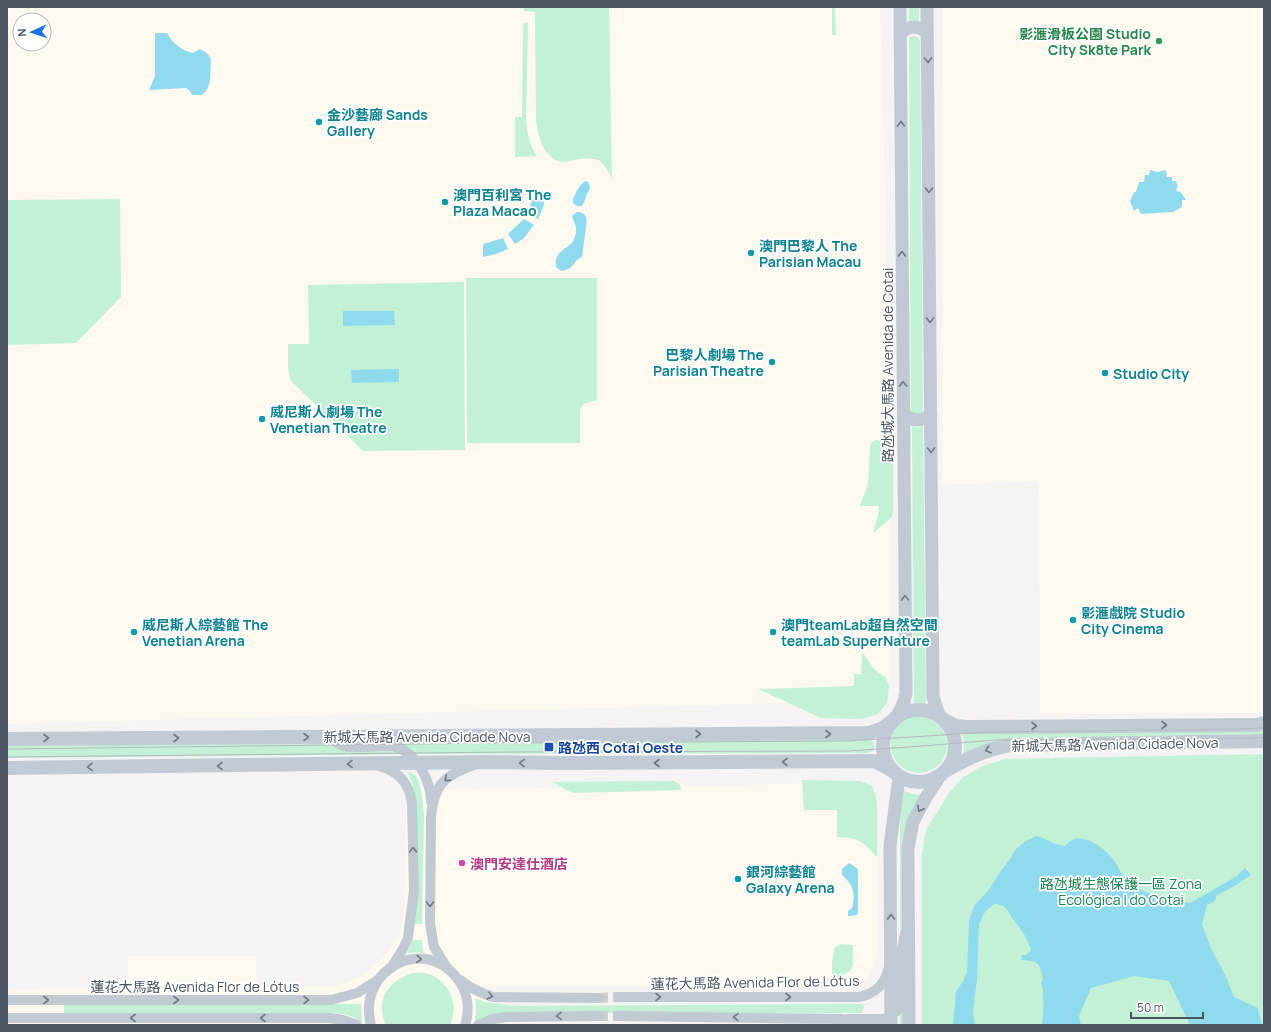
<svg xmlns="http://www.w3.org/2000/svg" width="1271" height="1032" viewBox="0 0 1271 1032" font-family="Manrope,'Noto Sans SC',sans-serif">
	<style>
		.commercial { fill: #fdf9ef; fill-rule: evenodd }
		.green { fill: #c3f1d5 }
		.water { fill: #90daee }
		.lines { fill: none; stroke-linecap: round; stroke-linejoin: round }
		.minor-tunnel { stroke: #caccce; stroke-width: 10; stroke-dasharray: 10 5; stroke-linecap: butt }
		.minor { stroke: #c1cad2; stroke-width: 10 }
		.tertiary { stroke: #c1cad2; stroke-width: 13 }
		.secondary { stroke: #c1cbd6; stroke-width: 14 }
		.tram { stroke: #b5b8bd; stroke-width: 1 }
		.oneway { stroke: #6e7983 }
		.oneway2 { stroke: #6e7984 }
		.leisure-dot { fill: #2e9e5b; stroke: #fff; stroke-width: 1.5 }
		.culture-dot { fill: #0f9aa8; stroke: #fff; stroke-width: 1.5 }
		.transit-dot { fill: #1a4fb4; stroke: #fff; stroke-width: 1.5 }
		.hotel-dot { fill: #d1479c; stroke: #fff; stroke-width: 1.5 }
		.labels { text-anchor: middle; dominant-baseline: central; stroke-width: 3.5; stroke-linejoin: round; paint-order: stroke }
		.leisure-label { font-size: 14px; font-weight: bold; fill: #27864d; stroke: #fff; text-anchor: end }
		.culture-label { font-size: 14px; font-weight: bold; fill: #0d838f; stroke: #fff; text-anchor: start }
		.street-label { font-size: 14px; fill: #4a5661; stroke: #fff }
		.transit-label { font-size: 14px; font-weight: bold; fill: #164399; stroke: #fff; text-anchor: start }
		.hotel-label { font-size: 14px; font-weight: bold; fill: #b23c85; stroke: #fff; text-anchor: start }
		.park-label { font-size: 14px; fill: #17864f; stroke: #fff }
	</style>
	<rect width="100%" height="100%" fill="#f5f3f3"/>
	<!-- commercial -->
	<g class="commercial">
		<path d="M7 7H880L884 145 891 667 889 682 886 689 861 701 7 724ZM20 20H44V44H20Z"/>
		<path d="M943 7H1264V713L1040 714 1039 481 942 485Z"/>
		<path d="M849 782 877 819V948L875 965 869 977 859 983 842 986H488L487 1025H7V989L128 988V956H256L257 988 339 986 364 975 383 958 398 938 404 917 406 802 403 789 623 788Z"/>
	</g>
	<!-- green -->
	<g class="green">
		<path d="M524 7H609L612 178 605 167 599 160C593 159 586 158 580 159 575 159 570 162 564 162 543 161 538 135 536 119L535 12 524 11Z"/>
		<path d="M832 7H835L836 35H832Z"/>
		<path d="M909 7H919V23L914 20 909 22Z"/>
		<path d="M528 22C528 42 527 61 527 81 527 106 522 135 537 156L515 157V117H522L523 23Z"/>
		<path d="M912 36 918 37 920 42 923 412 917 416 911 412 909 42V38Z"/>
		<path d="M120 199 121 297 76 343 7 345V200Z"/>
		<path d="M466 278H597V400L583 404 580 410V443H467Z"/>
		<path d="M464 282 465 450 363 451 291 381 288 369V344H309L308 285Z"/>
		<path d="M912 426 917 428 923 426 926 704H914Z"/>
		<path d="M876 440 886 442 891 449 893 455V512L892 517 873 533 878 515 879 506H860L868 484 870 446 872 442Z"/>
		<path d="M862 652 875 670 886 678 889 685 887 703 878 714 871 716 862 719 821 718 758 689 854 686V674H861Z"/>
		<circle cx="919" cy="745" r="28"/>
		<path d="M1264 729V734H1259L999 741 963 756C965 747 964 739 961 731Z"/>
		<path d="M869 739 873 741 875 746 873 751 868 753 439 754 7 758V746L537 741Z"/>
		<path d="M1264 754V1025H922V854L926 830 949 793 962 778 980 767 1005 759Z"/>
		<path d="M410 772 416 776 419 783 422 795 424 816 422 924H413L415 796 412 782 408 773Z"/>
		<path d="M802 780 860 781 872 786 876 797 877 806V857C862 841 860 838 837 837V810H804Z"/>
		<path d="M674 781 679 784 682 790 575 793 568 791 553 782Z"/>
		<path d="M902 789 912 794 921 795 912 810 905 1025H900V827Z"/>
		<path d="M413 940H422V945L424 953 416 952 407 954Z"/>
		<path d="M841 944 853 945V965L851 970 839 978 832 973V960L835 947Z"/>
		<path d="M413 973C417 973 421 972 425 973 449 979 460 1004 450 1025H386C375 999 388 981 413 973Z"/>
		<path d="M475 998 485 1002 516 1006 861 1004 864 1006 862 1013H503L484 1017 475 1022 476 1009Z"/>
		<path d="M361 1004 362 1023C354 1016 346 1014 334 1013H64V1005Z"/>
	</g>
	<!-- water -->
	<g class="water">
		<path d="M155 33H167C173 44 181 50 193 53L200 49 207 53 211 59 210 82 207 90 202 95H192L190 91 186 88 149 90 155 76Z"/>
		<path d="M1150 170 1158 172 1166 170 1167 177H1172V181H1176L1178 187 1176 189 1178 192 1180 191 1186 200H1182V207L1173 212 1141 214 1138 208 1134 211 1130 201 1134 192H1136L1139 182H1144L1145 175H1149Z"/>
		<path d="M585 181 588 182C591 188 590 189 587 194 584 201 584 212 573 203 572 198 580 184 585 181Z"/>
		<path d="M534 192 546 193 543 208 538 219 527 213 530 206Z"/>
		<path d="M577 212C583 212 585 214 587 219L582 257C572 261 576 269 561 271L556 267C554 253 563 251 572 243 574 241 576 234 576 231 577 226 573 221 572 216Z"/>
		<path d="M524 219 534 225 524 238 515 244 508 234Z"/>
		<path d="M503 238 508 249 496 254 483 257V244Z"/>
		<path d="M343 311H394L395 325 343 326Z"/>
		<path d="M399 369V382L352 383 351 370Z"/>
		<path d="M1036 836C1048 839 1054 845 1065 846 1067 844 1069 842 1072 840 1085 834 1104 848 1112 858 1119 866 1122 878 1132 885 1150 896 1170 900 1190 903L1237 876 1245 868 1251 875 1233 887 1217 895 1215 901 1207 905 1202 925 1211 948 1227 979 1234 997 1258 1008 1262 1025H1190L1169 981 1134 976 1091 988 1079 1016 1081 1025H1042C1043 1015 1045 990 1041 983L1043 979C1039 962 1039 961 1021 960L1022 955H1026L1031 950C1026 936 1024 933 1015 922 1007 912 1009 905 994 904L985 912 979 924 977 979 973 1012 975 1025H953L956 992 963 981 967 972 969 921 974 906 988 891 1000 872 1010 859 1016 849 1026 841Z"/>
		<path d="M849 863 857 868 858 871V913L857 915 848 916V911L852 908C856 894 853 884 842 875V869Z"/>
	</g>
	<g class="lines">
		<!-- minor-tunnel -->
		<g class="minor-tunnel">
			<path d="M598 998 619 997"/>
			<path d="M598 1016H619"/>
		</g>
		<!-- minor -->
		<g class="minor">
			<path d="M327 737C333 739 337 744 343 746 359 750 377 744 393 746 416 751 431 781 431 802"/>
			<path d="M379 766C399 772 409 782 412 804L414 891 409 929 408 938 403 949 391 968"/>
			<path d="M447 968 434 947 430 924 431 817C434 785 444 775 474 765"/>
			<path d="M460 980C470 988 480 993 493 997L598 998"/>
			<path d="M619 997H858C875 995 886 983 889 967"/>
			<path d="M7 1000H331L357 993 378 980"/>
			<path d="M619 1016 841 1019 847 1020 858 1025"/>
			<path d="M7 1018H330L343 1020 357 1025"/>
			<path d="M849 1019H883L887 1018 894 1013 898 1010 901 1003V954L905 933"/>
			<path d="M371 1025C356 967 428 934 459 981 468 994 470 1010 465 1025"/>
			<path d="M478 1025 493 1019 506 1017 598 1016"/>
		</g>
		<!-- tertiary -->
		<g class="tertiary">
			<path d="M927 7 933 697 939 715"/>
			<path d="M901 33C909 25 919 25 927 33"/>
			<path d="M904 414C912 422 922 422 931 414"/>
			<path d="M894 719C901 711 904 704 906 693L900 7"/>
			<path d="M891 1025 890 846 899 777"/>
			<path d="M909 1025 908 848 913 822 925 799 940 776"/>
		</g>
		<!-- secondary -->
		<g class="secondary">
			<circle cx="919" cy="746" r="36"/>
			<path d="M946 721 956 726 967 727 1256 725 1264 723"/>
			<path d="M7 739 869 733 883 728 892 721"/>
			<path d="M7 768 481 762 561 763 874 761 883 765 891 770"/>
			<path d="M947 770C968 758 987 749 1011 745L1264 741"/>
		</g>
		<!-- tram -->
		<g class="tram">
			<path d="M7 749 498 743 847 741 990 732 1248 729 1264 727"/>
			<path d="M7 757 513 752 848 751 909 747 996 740 1253 738 1264 737"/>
		</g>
	</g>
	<!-- one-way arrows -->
	<defs><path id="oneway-chevron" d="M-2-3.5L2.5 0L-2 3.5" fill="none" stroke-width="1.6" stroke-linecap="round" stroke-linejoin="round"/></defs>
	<g class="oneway">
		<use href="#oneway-chevron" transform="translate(928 60) rotate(89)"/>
		<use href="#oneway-chevron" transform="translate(901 124) rotate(-90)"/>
		<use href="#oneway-chevron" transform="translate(929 190) rotate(90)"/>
		<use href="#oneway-chevron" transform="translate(902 254) rotate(-90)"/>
		<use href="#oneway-chevron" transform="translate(930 320) rotate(90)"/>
		<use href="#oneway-chevron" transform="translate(903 384) rotate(-90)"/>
		<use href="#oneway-chevron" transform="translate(931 450) rotate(89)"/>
		<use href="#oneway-chevron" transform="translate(905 598) rotate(-91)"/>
		<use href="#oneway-chevron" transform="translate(447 779) rotate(138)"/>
		<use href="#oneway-chevron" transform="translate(920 809) rotate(117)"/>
		<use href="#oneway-chevron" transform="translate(413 850) rotate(-92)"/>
		<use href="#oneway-chevron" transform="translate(430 904) rotate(90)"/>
		<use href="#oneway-chevron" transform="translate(891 917) rotate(-90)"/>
		<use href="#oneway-chevron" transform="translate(419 959) rotate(1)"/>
		<use href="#oneway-chevron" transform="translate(490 996) rotate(14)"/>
		<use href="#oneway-chevron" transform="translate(658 997)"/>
		<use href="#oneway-chevron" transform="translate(788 997)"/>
		<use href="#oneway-chevron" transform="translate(46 1000)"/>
		<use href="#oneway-chevron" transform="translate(176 1000)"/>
		<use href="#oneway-chevron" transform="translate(306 1000)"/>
		<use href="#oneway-chevron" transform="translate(559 1016) rotate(179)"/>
		<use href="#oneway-chevron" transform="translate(736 1017) rotate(-179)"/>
		<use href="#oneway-chevron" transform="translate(133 1018) rotate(180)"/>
		<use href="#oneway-chevron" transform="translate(263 1018) rotate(180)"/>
	</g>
	<g class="oneway2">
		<use href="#oneway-chevron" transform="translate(1164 725)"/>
		<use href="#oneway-chevron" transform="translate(1034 726)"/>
		<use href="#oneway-chevron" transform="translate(698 734)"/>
		<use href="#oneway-chevron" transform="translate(828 734)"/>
		<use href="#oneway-chevron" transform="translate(306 737)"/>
		<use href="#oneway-chevron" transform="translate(46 738)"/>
		<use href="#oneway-chevron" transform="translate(176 738)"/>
		<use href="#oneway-chevron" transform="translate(988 750) rotate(161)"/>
		<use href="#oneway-chevron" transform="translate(785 762) rotate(180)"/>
		<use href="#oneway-chevron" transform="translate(522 763) rotate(-179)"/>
		<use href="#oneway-chevron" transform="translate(657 763) rotate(180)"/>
		<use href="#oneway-chevron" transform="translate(350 764) rotate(179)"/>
		<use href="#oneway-chevron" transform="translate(220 766) rotate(179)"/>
		<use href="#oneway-chevron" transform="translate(90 767) rotate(179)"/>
	</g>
	<!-- markers -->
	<circle class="leisure-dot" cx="1159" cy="41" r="4"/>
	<g class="culture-dot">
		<circle cx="319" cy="122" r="4"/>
		<circle cx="445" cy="202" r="4"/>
		<circle cx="751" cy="253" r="4"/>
		<circle cx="772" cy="362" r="4"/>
		<circle cx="1105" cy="373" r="4"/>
		<circle cx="262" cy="419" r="4"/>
		<circle cx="1073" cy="620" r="4"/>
		<circle cx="134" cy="632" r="4"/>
		<circle cx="773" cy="632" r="4"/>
		<circle cx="738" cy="879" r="4"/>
	</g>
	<rect class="transit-dot" x="544" y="742" width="10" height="10" rx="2"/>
	<circle class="hotel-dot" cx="462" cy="863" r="4"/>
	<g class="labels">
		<!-- leisure labels -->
		<g class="leisure-label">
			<text x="1151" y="33">影滙滑板公園 Studio<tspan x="1151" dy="16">City Sk8te Park</tspan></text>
		</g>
		<!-- culture labels -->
		<g class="culture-label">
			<text x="327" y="114">金沙藝廊 Sands<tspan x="327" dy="16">Gallery</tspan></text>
			<text x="453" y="194">澳門百利宮 The<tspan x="453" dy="16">Plaza Macao</tspan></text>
			<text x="759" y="245">澳門巴黎人 The<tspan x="759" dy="16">Parisian Macau</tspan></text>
			<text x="764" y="354" text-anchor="end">巴黎人劇場 The<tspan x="764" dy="16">Parisian Theatre</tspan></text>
			<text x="1113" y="373">Studio City</text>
			<text x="270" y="411">威尼斯人劇場 The<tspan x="270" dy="16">Venetian Theatre</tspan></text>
			<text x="1081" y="612">影滙戲院 Studio<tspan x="1081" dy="16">City Cinema</tspan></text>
			<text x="142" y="624">威尼斯人綜藝館 The<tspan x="142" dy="16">Venetian Arena</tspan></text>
			<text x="781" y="624">澳門teamLab超自然空間<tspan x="781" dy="16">teamLab SuperNature</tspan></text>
			<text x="746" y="871">銀河綜藝館<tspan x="746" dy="16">Galaxy Arena</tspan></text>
		</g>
		<!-- street labels -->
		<g class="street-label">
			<text transform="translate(887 365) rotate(-90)">路氹城大馬路 Avenida de Cotai</text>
			<text x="427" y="736">新城大馬路 Avenida Cidade Nova</text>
			<text transform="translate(1115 744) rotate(-1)">新城大馬路 Avenida Cidade Nova</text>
			<text transform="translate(755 982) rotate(-1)">蓮花大馬路 Avenida Flor de Lótus</text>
			<text x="195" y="986">蓮花大馬路 Avenida Flor de Lótus</text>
		</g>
		<!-- transit labels -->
		<g class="transit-label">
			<text x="558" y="747">路氹西 Cotai Oeste</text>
		</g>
		<!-- hotel labels -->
		<g class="hotel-label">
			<text x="470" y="863">澳門安達仕酒店</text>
		</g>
		<!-- park labels -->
		<g class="park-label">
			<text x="1121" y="883">路氹城生態保護一區 Zona<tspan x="1121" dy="16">Ecológica I do Cotai</tspan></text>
		</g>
	</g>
	<!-- border -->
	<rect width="1271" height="1032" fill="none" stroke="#4a5661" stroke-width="16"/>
	<!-- north arrow -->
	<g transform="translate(32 32) rotate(267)"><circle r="19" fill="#ffffff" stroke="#b7bbc0"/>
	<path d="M0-3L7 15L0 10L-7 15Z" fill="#1a73e8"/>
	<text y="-6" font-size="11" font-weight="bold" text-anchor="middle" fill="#4a5661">N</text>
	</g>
	<!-- scale -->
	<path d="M1131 1012v6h72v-6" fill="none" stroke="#4a5661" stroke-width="2"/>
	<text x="1137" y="1012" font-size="12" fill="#4a5661" stroke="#ffffff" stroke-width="3" paint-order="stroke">50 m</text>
</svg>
